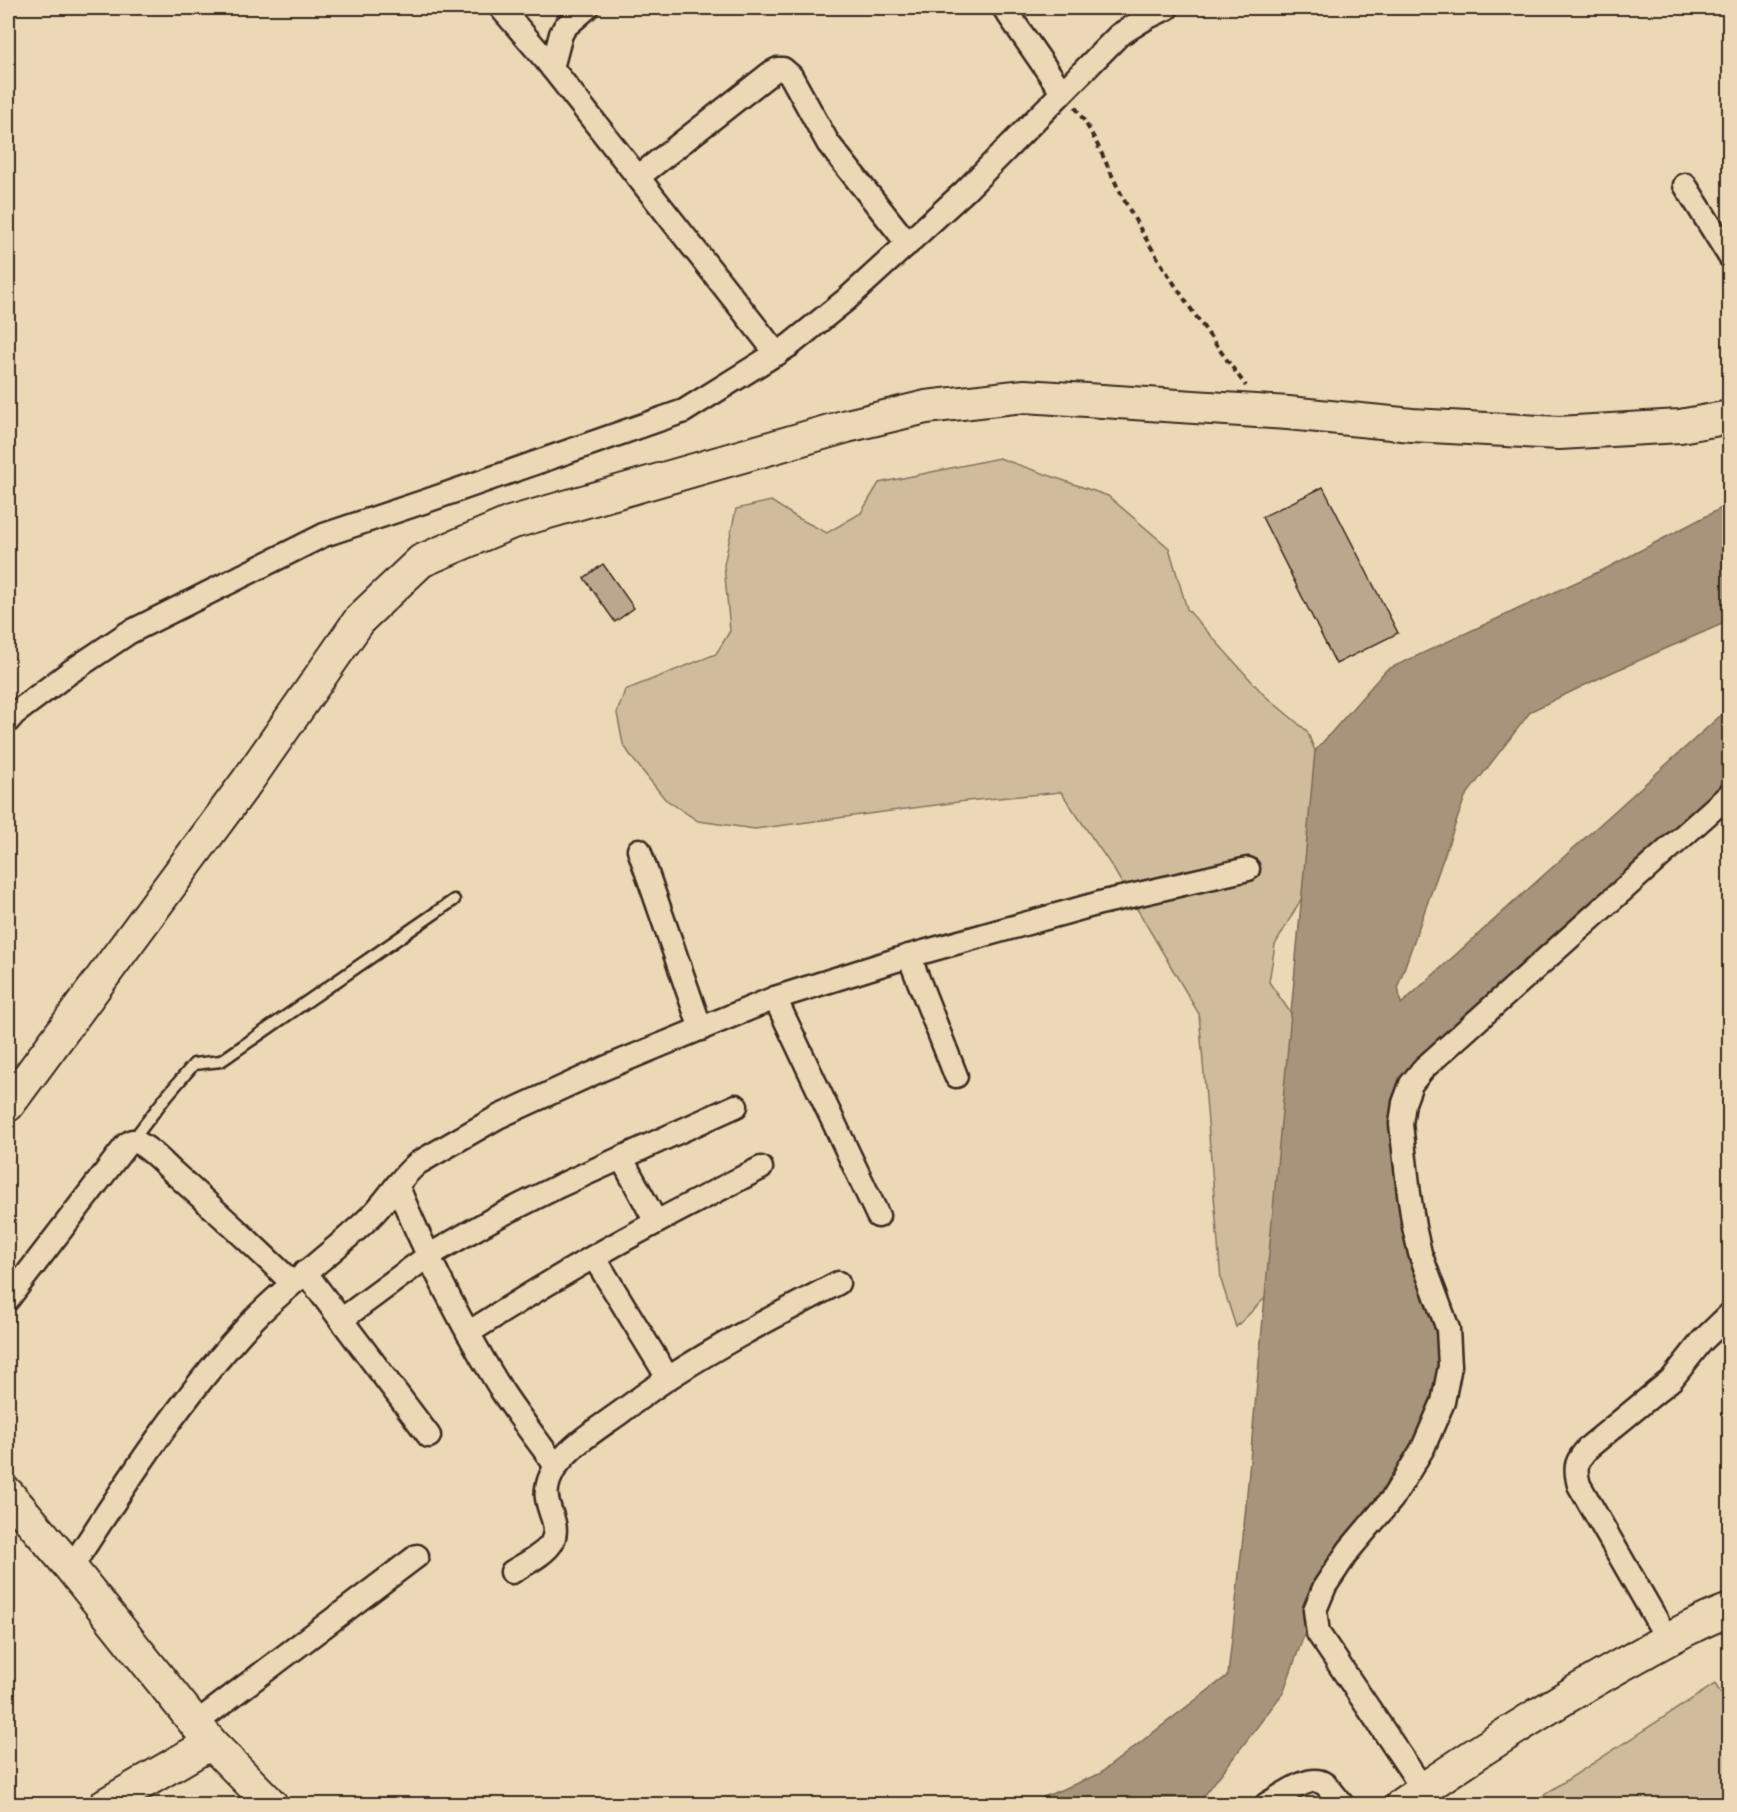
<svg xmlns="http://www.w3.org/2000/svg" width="1737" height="1812" viewBox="0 0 1737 1812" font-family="'Playpen Sans',sans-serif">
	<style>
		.green { fill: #d0bc9d; stroke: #86735e; stroke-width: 1.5 }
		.water { fill: #a7947a; stroke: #7c6a55; stroke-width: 1.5 }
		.building { fill: #bba78c; stroke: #3b2a1e; stroke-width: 1.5 }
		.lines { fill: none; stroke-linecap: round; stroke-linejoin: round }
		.lane-casing { stroke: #3b2a1e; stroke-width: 15 }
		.street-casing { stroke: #3b2a1e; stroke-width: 27 }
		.secondary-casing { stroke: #3b2a1e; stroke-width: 36 }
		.path { stroke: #3b2a1e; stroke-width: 4; stroke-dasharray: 6 4.5; stroke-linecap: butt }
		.lane { stroke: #ecd8b6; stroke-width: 10 }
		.street { stroke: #ecd8b6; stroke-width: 22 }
		.secondary { stroke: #ecd8b6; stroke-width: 32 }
	</style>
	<rect width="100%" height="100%" fill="#ecd8b6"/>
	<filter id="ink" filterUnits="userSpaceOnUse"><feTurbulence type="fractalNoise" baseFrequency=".0167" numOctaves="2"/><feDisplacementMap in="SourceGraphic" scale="12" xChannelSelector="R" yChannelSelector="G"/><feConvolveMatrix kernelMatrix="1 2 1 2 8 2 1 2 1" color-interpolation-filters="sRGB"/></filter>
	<g filter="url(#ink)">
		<!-- green -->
		<g class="green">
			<path d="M999 458 1108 496 1169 548 1187 609 1264 695 1307 731 1329 786 1317 871 1275 945 1269 982 1309 1039 1277 1286 1236 1327 1221 1280 1199 1014 1113 868 1061 792 966 801 755 829 698 821 665 799 633 759 623 744 617 713 625 690 716 654 730 631 724 565 736 509 771 501 796 517 827 533 861 513 879 483Z"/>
			<path d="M1715 1684 1729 1706V1804H1530Z"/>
		</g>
		<!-- water -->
		<path class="water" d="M1729 504V621L1608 674 1531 711 1465 797 1398 986 1401 1004 1729 708V788L1404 1079 1417 1230 1454 1351 1422 1428 1356 1530 1318 1597 1283 1693 1198 1804H1027L1099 1774 1228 1675 1243 1537 1315 751 1386 670 1607 568Z"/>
		<!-- building -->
		<g class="building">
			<path d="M1323 487 1398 633 1336 664 1262 517Z"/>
			<path d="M603 564 634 608 615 622 584 578Z"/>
		</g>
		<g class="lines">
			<defs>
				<path id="lane" d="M132 1141 165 1098 194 1064 221 1061 454 900"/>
				<g id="street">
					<path d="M501 8 545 59 777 354"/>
					<path d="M1004 8 1062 92"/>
					<path d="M552 68 561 34 565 27 587 8"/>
					<path d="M638 177 772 72 778 69H783L791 76 828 143 908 244"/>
					<path d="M1685 185 1730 257"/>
					<path d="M8 721 14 714 70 672 128 633 324 535 429 500 684 411 790 345 847 299 965 191 1119 35 1148 17 1167 8"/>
					<path d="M639 850 701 1029"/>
					<path d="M909 956 956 1076"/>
					<path d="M775 998 878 1216"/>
					<path d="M622 1159 656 1222"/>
					<path d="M397 1185C427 1257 461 1325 502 1391 519 1417 538 1441 556 1466"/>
					<path d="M594 1257 668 1378"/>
					<path d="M305 1272 429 1436"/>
					<path d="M8 1299 127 1144 132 1141C145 1143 163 1163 173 1172 213 1208 253 1244 292 1283"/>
					<path d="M341 1320 428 1256 493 1219 559 1186 736 1106"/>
					<path d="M468 1333C529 1294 591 1257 655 1223 690 1204 726 1186 761 1168"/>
					<path d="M71 1568C127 1481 183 1395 254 1319 290 1282 333 1253 370 1217 388 1200 399 1178 418 1163L498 1117 605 1068 775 998 909 956 1100 903 1248 869"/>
					<path d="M512 1572C523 1565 547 1553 552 1542 560 1526 549 1514 547 1498 545 1487 551 1473 558 1464 575 1442 599 1428 621 1412 637 1400 653 1388 670 1377 724 1342 781 1313 838 1283"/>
					<path d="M1668 1640 1579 1485C1574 1466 1576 1461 1589 1447L1672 1379 1702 1341 1730 1314"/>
					<path d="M195 1724 417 1556"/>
					<path d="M1423 1789 1318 1633 1315 1610 1325 1586 1349 1550 1392 1499 1423 1448 1443 1402 1450 1366 1448 1329 1420 1253 1414 1227 1409 1194 1401 1124 1404 1103 1411 1084 1424 1068 1730 794"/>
					<path d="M1267 1804C1280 1797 1309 1774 1323 1783 1330 1787 1336 1798 1342 1804"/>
				</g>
				<g id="secondary">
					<path d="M8 1105 248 780 361 618 421 561 510 523 847 426 926 407 1025 396 1288 413 1412 425 1559 433 1680 426 1730 417"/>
					<path d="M8 1494 71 1568 211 1743 271 1804"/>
					<path d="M106 1804 211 1743"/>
					<path d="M1402 1804C1473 1754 1547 1707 1623 1664 1658 1645 1692 1624 1730 1610"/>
				</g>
			</defs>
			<!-- lane casing -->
			<use href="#lane" class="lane-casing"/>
			<!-- street casing -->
			<use href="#street" class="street-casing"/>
			<!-- secondary casing -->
			<use href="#secondary" class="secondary-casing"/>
			<!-- path -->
			<path class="path" d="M1075 107C1097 137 1110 175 1129 209 1163 271 1204 329 1246 386"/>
			<!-- lane -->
			<use href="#lane" class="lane"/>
			<!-- street -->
			<use href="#street" class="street"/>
			<!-- secondary -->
			<use href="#secondary" class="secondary"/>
		</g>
	</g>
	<!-- margin -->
	<rect width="1737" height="1812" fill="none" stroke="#ecd8b6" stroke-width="30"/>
	<rect x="15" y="15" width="1707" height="1782" fill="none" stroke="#3b2a1e" stroke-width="2" filter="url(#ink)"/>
</svg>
